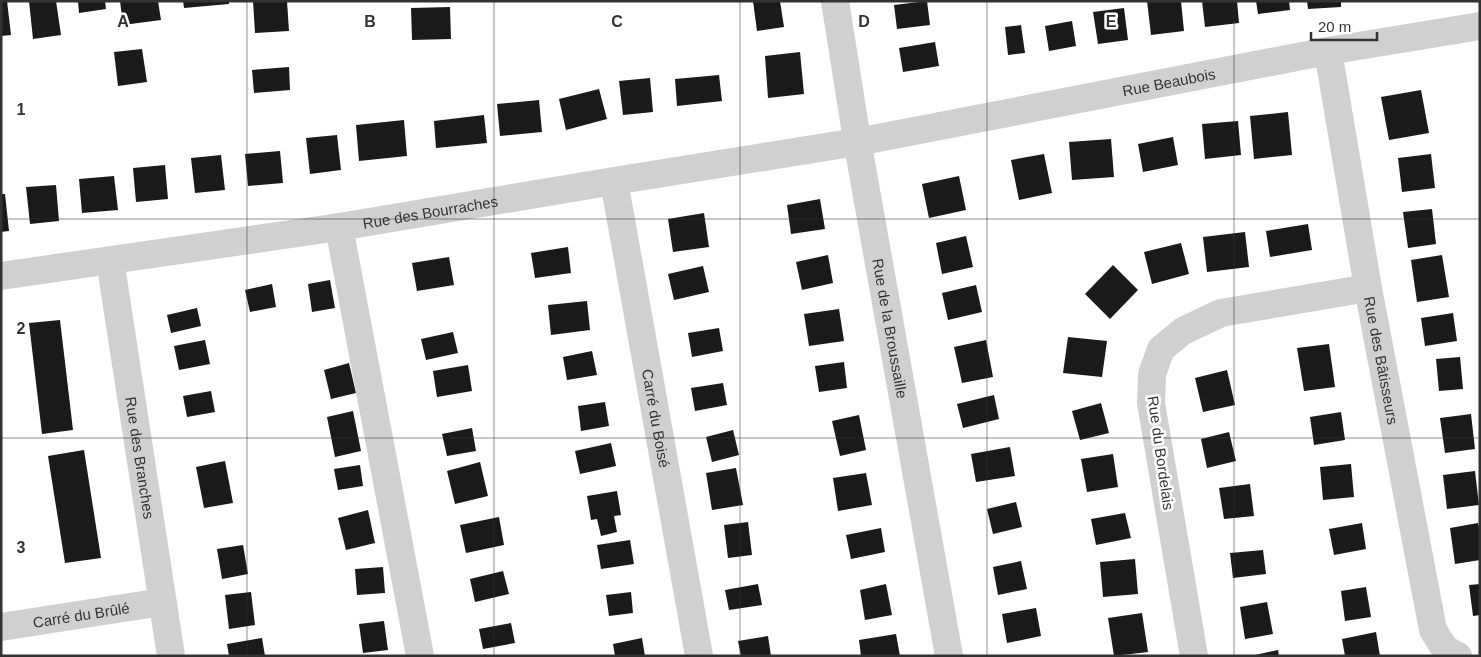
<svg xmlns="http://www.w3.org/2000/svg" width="1481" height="657" viewBox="0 0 1481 657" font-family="Helvetica,sans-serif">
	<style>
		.building { fill: #1a1a1a }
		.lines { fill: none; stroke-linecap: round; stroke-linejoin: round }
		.minor { stroke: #d0d0d0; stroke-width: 28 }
		.grid { fill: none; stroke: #333; stroke-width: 1; stroke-opacity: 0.55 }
		.labels { text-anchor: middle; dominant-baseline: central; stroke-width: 5; stroke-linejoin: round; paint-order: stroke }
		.street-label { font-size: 15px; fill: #333; stroke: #fff }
		.grid-label { font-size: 16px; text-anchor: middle; font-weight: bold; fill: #333; stroke: #fff; stroke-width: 5; stroke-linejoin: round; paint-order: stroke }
	</style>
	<rect width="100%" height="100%" fill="#fff"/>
	<!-- building -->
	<g class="building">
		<path d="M1 1H7L11 35 1 36Z"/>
		<path d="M29 1H56L61 35 33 39Z"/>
		<path d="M78 1H105L106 9 79 13Z"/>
		<path d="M120 1H158L161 20 123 25Z"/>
		<path d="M183 1H229V4L184 8Z"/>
		<path d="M253 1H287L289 31 255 33Z"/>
		<path d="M753 1H780L784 27 757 31Z"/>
		<path d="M927 1 930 25 897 29 894 5Z"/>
		<path d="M1147 1H1181L1184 31 1151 35Z"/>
		<path d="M1202 1H1237L1239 23 1205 27Z"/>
		<path d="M1256 1H1289L1290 10 1258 14Z"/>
		<path d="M1307 1H1341V7L1308 9Z"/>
		<path d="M450 7 451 39 412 40 411 8Z"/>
		<path d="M1124 8 1128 40 1098 44 1093 12Z"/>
		<path d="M1072 21 1076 46 1049 51 1045 26Z"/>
		<path d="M1021 25 1025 53 1008 55 1005 27Z"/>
		<path d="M935 42 939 66 903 72 899 48Z"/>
		<path d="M142 49 147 82 118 86 114 52Z"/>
		<path d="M800 52 804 94 768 98 765 56Z"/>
		<path d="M289 67 290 90 254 93 252 70Z"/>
		<path d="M719 75 722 101 677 106 675 79Z"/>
		<path d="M650 78 653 112 623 115 619 81Z"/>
		<path d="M599 89 607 119 566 130 559 99Z"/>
		<path d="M1421 90 1429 133 1389 140 1381 97Z"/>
		<path d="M539 100 542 132 500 136 497 104Z"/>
		<path d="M1288 112 1292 155 1254 159 1250 116Z"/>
		<path d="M484 115 487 143 436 148 434 121Z"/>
		<path d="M404 120 407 156 359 161 356 125Z"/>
		<path d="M1238 121 1241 155 1205 159 1202 124Z"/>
		<path d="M337 135 341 170 310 174 306 138Z"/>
		<path d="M1173 137 1178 165 1143 172 1138 144Z"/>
		<path d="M1111 139 1114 177 1072 180 1069 142Z"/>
		<path d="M280 151 283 183 248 186 245 154Z"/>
		<path d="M1044 154 1052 193 1019 200 1011 160Z"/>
		<path d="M1431 154 1435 188 1402 192 1398 158Z"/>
		<path d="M221 155 225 190 195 193 191 158Z"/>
		<path d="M165 165 168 199 136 202 133 168Z"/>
		<path d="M114 176 118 210 82 213 79 179Z"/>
		<path d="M959 176 966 210 929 218 922 184Z"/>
		<path d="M56 185 59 221 30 224 26 187Z"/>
		<path d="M1 194H5L9 231 1 232Z"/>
		<path d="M820 199 825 229 791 234 787 205Z"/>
		<path d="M1432 209 1436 244 1408 248 1403 212Z"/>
		<path d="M704 213 709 247 673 252 668 219Z"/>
		<path d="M1308 224 1312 250 1270 257 1266 231Z"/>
		<path d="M1245 232 1249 267 1207 272 1203 237Z"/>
		<path d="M966 236 973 267 942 274 936 243Z"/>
		<path d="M1181 243 1189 274 1152 284 1144 252Z"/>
		<path d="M568 247 571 273 535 278 531 253Z"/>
		<path d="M828 255 833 283 802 290 796 262Z"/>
		<path d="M1442 255 1449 297 1417 302 1411 260Z"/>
		<path d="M449 257 454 285 417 291 412 263Z"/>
		<path d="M1113 265 1138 290 1110 319 1085 294Z"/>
		<path d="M703 266 709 292 674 300 668 274Z"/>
		<path d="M330 280 335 308 312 312 308 284Z"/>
		<path d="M272 284 276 307 250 312 245 290Z"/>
		<path d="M976 285 982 312 948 320 942 293Z"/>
		<path d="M587 301 590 330 551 335 548 305Z"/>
		<path d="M197 308 201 326 171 333 167 315Z"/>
		<path d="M839 309 844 341 809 346 804 314Z"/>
		<path d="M1453 313 1457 341 1425 346 1421 318Z"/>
		<path d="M60 320 73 430 42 434 29 323Z"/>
		<path d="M719 328 723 351 692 357 688 333Z"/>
		<path d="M453 332 458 353 426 360 421 339Z"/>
		<path d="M1068 337 1107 341 1102 377 1063 373Z"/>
		<path d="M205 340 210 364 179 370 174 346Z"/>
		<path d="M986 340 993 377 962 383 954 347Z"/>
		<path d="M1329 344 1335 387 1304 391 1297 348Z"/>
		<path d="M592 351 597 375 567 380 563 357Z"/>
		<path d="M1460 357 1463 389 1439 391 1436 359Z"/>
		<path d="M844 362 847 388 819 392 815 366Z"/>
		<path d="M349 363 356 393 331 399 324 370Z"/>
		<path d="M468 365 472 391 437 397 433 371Z"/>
		<path d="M1227 370 1235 405 1203 412 1195 378Z"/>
		<path d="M723 383 727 405 695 411 691 388Z"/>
		<path d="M211 391 215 412 187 417 183 396Z"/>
		<path d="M994 395 999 419 963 428 957 404Z"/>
		<path d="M605 402 609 426 581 431 578 406Z"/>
		<path d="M1101 403 1109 433 1080 440 1072 411Z"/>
		<path d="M353 411 361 451 335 457 327 417Z"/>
		<path d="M1341 412 1345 440 1314 445 1310 417Z"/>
		<path d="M1471 414 1475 449 1445 453 1440 418Z"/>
		<path d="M859 415 866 450 840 456 832 421Z"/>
		<path d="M472 428 476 451 447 456 442 434Z"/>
		<path d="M733 430 739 455 712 462 706 437Z"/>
		<path d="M1229 432 1236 461 1207 468 1201 439Z"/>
		<path d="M611 443 616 466 580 474 575 451Z"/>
		<path d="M1010 447 1015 476 976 482 971 454Z"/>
		<path d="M84 450 101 558 65 563 48 456Z"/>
		<path d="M1113 454 1118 487 1087 492 1081 459Z"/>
		<path d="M225 461 233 503 204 508 196 467Z"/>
		<path d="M480 462 488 496 455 504 447 471Z"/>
		<path d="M1351 464 1354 497 1323 500 1320 467Z"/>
		<path d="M360 465 363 486 338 490 334 469Z"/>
		<path d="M736 468 743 505 712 510 706 473Z"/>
		<path d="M1475 471 1479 505 1447 509 1443 475Z"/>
		<path d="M866 473 872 505 838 511 833 478Z"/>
		<path d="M1250 484 1254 516 1224 519 1219 488Z"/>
		<path d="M617 491 621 515 614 516 617 532 601 536 597 519 591 520 587 496Z"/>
		<path d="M1016 502 1022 527 993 534 987 509Z"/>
		<path d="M368 510 375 543 346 550 338 518Z"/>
		<path d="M1125 513 1131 538 1096 545 1091 519Z"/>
		<path d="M499 517 504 545 466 553 460 525Z"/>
		<path d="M748 522 752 555 728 558 724 525Z"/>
		<path d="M1362 523 1366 549 1334 555 1329 529Z"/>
		<path d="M1478 523 1480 532V560L1455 564 1450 528Z"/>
		<path d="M881 528 885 552 851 559 846 535Z"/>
		<path d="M630 540 634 564 601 569 597 545Z"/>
		<path d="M243 545 248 574 222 579 217 549Z"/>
		<path d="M1263 550 1266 574 1233 578 1230 553Z"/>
		<path d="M1135 559 1138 594 1103 597 1100 562Z"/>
		<path d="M1021 561 1027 589 998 595 993 567Z"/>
		<path d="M383 567 385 593 357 595 355 569Z"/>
		<path d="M503 571 509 594 475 602 470 579Z"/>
		<path d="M758 584 762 605 729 610 725 590Z"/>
		<path d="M886 584 892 615 865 620 860 590Z"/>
		<path d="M1480 584V615L1473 616 1469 585Z"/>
		<path d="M1366 587 1371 617 1345 621 1341 591Z"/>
		<path d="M251 592 255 625 229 629 225 595Z"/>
		<path d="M631 592 633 613 609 616 606 595Z"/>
		<path d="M1267 602 1273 634 1245 639 1240 607Z"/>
		<path d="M1036 608 1041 636 1007 643 1002 614Z"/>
		<path d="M1142 613 1148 652 1114 656 1108 618Z"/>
		<path d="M384 621 388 650 363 653 359 624Z"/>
		<path d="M511 623 515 643 483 649 479 629Z"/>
		<path d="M1376 632 1380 656H1345L1342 639Z"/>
		<path d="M896 634 900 656H861L859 640Z"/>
		<path d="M768 636 771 656H741L738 641Z"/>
		<path d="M262 638 265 656H229L227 644Z"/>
		<path d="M642 638 645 656H615L613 644Z"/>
		<path d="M1278 650 1279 656H1255V655Z"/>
	</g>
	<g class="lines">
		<!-- minor -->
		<g class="minor">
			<path id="s1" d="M835 1 857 140 949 656"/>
			<path id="s2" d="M1328 51 1368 288 1433 630 1445 649 1458 656"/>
			<path id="s3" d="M614 181 699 656"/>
			<path d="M339 227 420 656"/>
			<path id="s4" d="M110 260 171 656"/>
			<path id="s5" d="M1 276 339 227 614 181 857 142 1328 51 1480 26"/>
			<path id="s6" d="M1 627 162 602"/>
			<path d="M1194 656 1151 403 1152 374 1161 349 1183 331 1221 313 1368 288"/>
		</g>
	</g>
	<!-- grid -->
	<path class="grid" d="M247 1V656M494 1V656M740 1V656M987 1V656M1234 1V656M1 219H1480M1 438H1480"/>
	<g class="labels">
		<!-- street labels -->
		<g class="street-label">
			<text stroke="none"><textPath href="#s5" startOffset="1184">Rue Beaubois</textPath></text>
			<text stroke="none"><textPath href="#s5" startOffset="434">Rue des Bourraches</textPath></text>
			<text stroke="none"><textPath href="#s1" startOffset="332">Rue de la Broussaille</textPath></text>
			<text stroke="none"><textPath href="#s2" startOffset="314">Rue des Bâtisseurs</textPath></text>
			<text stroke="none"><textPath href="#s3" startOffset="241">Carré du Boisé</textPath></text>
			<text transform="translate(1161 453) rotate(82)">Rue du Bordelais</text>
			<text stroke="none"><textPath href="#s4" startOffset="200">Rue des Branches</textPath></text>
			<text stroke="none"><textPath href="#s6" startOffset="81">Carré du Brûlé</textPath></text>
		</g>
	</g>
	<g class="grid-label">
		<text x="123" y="27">A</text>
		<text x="370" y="27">B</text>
		<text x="617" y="27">C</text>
		<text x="864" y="27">D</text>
		<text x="1111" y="27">E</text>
		<text x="21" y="115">1</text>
		<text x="21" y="334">2</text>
		<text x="21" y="553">3</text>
	</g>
	<!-- border -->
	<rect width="1481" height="657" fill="none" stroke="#333333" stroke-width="5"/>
	<!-- scale -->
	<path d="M1311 32v8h66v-8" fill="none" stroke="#333333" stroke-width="2.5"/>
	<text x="1318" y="32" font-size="15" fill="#333333" stroke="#ffffff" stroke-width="4" paint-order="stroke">20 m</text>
</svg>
